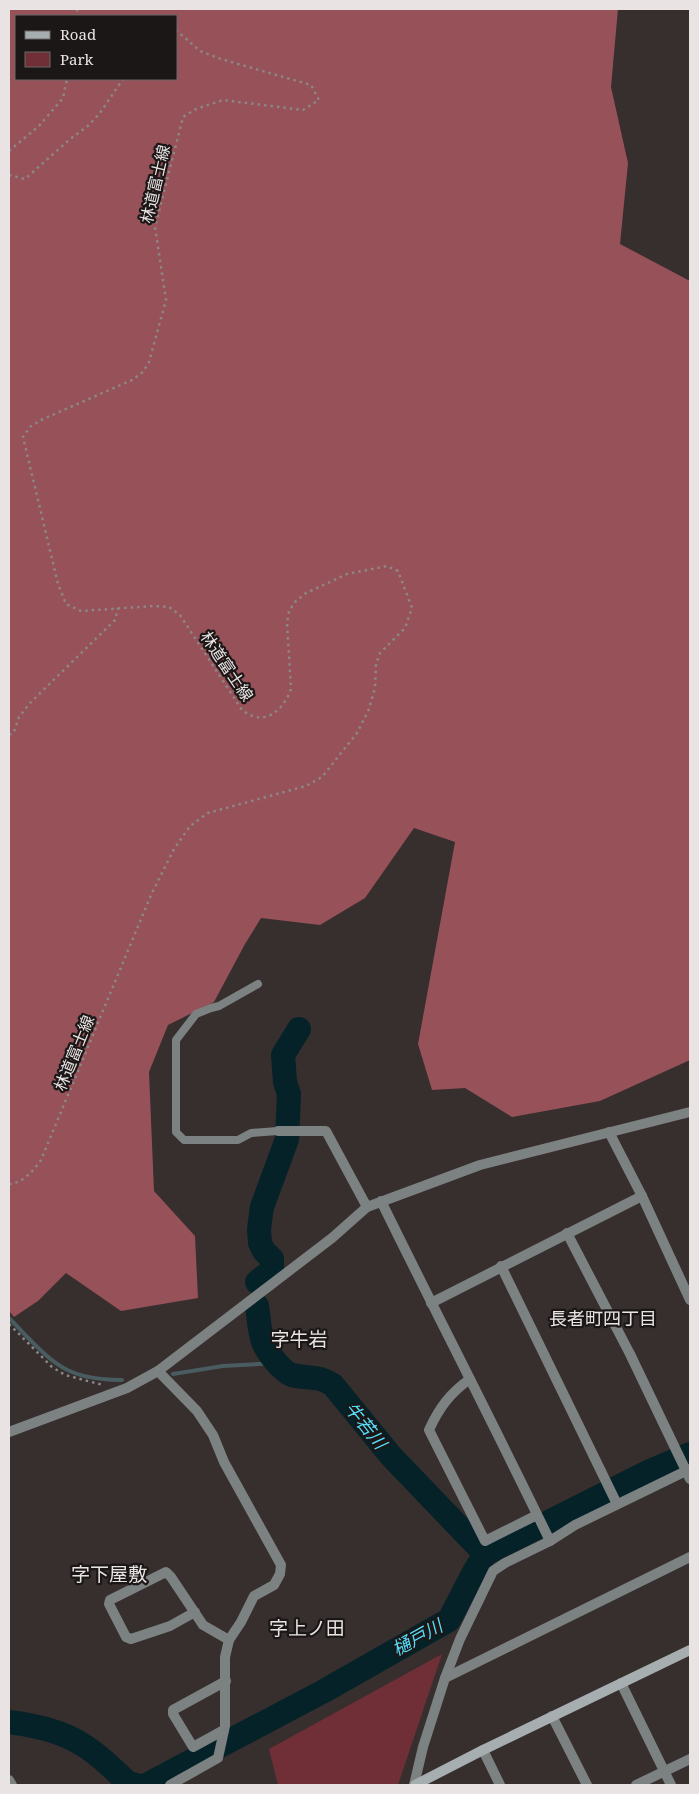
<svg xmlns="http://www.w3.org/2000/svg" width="699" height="1794" viewBox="0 0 699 1794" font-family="'Noto Serif','Noto Sans JP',serif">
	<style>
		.green { fill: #702f37 }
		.forest { fill: #975158; fill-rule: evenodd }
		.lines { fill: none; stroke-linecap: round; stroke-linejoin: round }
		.stream { stroke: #495c60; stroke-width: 4 }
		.river { stroke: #042228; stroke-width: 24 }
		.path { stroke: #8d8686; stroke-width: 2.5; stroke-dasharray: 2.5 4; stroke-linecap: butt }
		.lane { stroke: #7c8182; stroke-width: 8 }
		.street { stroke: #7c8182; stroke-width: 10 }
		.secondary { stroke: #a7aeb0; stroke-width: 10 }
		.labels { text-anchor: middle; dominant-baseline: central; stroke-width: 4.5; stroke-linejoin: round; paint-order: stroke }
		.street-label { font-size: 16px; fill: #e9e3e3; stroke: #1b1717 }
		.neighbourhood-label { font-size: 18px; fill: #e9e3e3; stroke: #1b1717 }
		.water-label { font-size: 18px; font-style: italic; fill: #55ddfa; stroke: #1b1717 }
		.quarter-label { font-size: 19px; fill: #e9e3e3; stroke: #1b1717 }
	</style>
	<rect width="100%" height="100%" fill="#372e2e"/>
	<!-- green -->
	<path class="green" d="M442 1654 398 1785H278L269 1749Z"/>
	<!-- forest -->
	<path class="forest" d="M9 9H618L611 87 628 163 620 244 690 281V1060L600 1101 512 1117 465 1088 432 1090 418 1044 455 842 414 828 365 898 320 925 261 918 245 944 214 1002 168 1025 149 1072 154 1191 195 1236 198 1298 121 1311 66 1273 38 1301 14 1317 9 1311ZM16 16H176V79H16Z"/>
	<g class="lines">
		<!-- stream -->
		<g class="stream">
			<path d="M9 1318C23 1332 40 1352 56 1363 74 1377 100 1380 122 1380"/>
			<path d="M173 1374 223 1366 277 1363"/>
		</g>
		<!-- river -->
		<g class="river">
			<path d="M257 1282 272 1270V1259L264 1251 260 1243 259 1229 262 1207 287 1139 289 1094 285 1082 283 1055 299 1029"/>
			<path d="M257 1306C259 1318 259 1333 264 1344 268 1354 283 1372 292 1375 308 1379 318 1375 333 1385L391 1456 485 1554"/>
			<path d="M9 1722C33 1725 62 1731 83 1745 100 1755 114 1770 128 1783L136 1785"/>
			<path d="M146 1785 324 1691 449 1620 475 1570 485 1554 650 1471 690 1454"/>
		</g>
		<!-- path -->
		<g class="path">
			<path d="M77 9V16"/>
			<path d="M9 151 39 126 63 98 67 79"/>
			<path d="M9 175 25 179 69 140 89 125 100 113 123 79"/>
			<path d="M9 735 14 732 19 717 30 703 115 620 118 608"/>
			<path d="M9 1184C23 1183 33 1171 41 1160L151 895 174 849 190 826 208 813 306 786 322 777 357 733 369 709 375 688 376 664 380 653 405 628 412 608 398 571 387 566 347 574 306 593 295 602 289 611 287 623 291 689C286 704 271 723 253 716 249 715 245 712 242 710L180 615 169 607 154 606 81 611 66 604 58 584 23 437 30 427 41 420 132 380 143 372 149 362 166 300 155 227 183 117 196 109 223 100 303 110 319 100 311 85 221 59 200 51 176 30"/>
			<path d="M9 1324 52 1367 65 1375 103 1385"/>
		</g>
		<!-- lane -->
		<path class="lane" d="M258 984 219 1006 211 1008 196 1014 176 1040V1132L184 1140H238L251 1133 278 1131"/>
		<!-- street -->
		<g class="street">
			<path d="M278 1131H326L367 1207"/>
			<path d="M609 1132 642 1196 690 1300"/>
			<path d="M381 1201C437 1315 495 1427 550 1541"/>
			<path d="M567 1233 630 1354 690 1479"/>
			<path d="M501 1266 617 1504"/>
			<path d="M431 1303 642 1196"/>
			<path d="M158 1371 197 1411 213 1435 224 1462 281 1565 280 1574 274 1585 254 1596 241 1622 229 1640 225 1657V1726L218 1758 170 1785"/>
			<path d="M470 1379C450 1393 439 1408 429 1430L485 1541 537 1515"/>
			<path d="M9 1432 127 1388 158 1371 332 1238 367 1207 480 1165 690 1112"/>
			<path d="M195 1612 170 1626 131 1639 126 1637 109 1604 110 1600 166 1572 171 1577 203 1625 229 1640"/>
			<path d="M445 1678 690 1557"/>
			<path d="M621 1683 671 1785"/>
			<path d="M552 1716 587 1785"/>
			<path d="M224 1730 193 1747 173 1714V1710L226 1681"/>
			<path d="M483 1750 500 1785"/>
			<path d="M9 1780 12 1785"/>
			<path d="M414 1785 423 1747 445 1678 460 1639 493 1571 505 1563 550 1541 575 1525 690 1469"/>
			<path d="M636 1785 690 1759"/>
		</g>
		<!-- secondary -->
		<path class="secondary" d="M415 1785 483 1750 690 1650"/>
	</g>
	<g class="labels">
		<!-- street labels -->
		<g class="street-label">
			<text transform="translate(155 184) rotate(-77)">林道富士線</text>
			<text transform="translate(227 666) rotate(56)">林道富士線</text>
			<text transform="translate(74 1053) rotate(-68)">林道富士線</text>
		</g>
		<!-- neighbourhood labels -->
		<g class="neighbourhood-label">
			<text x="603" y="1318">長者町四丁目</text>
		</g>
		<!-- water labels -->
		<g class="water-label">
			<text transform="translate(366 1425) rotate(51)">牛若川</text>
			<text transform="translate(417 1637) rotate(-29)">樋戸川</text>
		</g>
		<!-- quarter labels -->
		<g class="quarter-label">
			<text x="299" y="1339">字牛岩</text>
			<text x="109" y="1574">字下屋敷</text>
			<text x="307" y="1628">字上ノ田</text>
		</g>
	</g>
	<!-- border -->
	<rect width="699" height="1794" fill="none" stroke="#e9e3e3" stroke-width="20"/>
	<!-- legend -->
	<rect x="15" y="15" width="162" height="65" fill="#1b1717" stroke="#6d6969"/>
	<rect x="25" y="31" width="25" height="8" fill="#a7aeb0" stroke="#6d6969"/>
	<text x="60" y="40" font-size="15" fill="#e9e3e3">Road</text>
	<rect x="25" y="52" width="25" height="15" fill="#702f37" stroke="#6d6969"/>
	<text x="60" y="65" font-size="15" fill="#e9e3e3">Park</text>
</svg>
